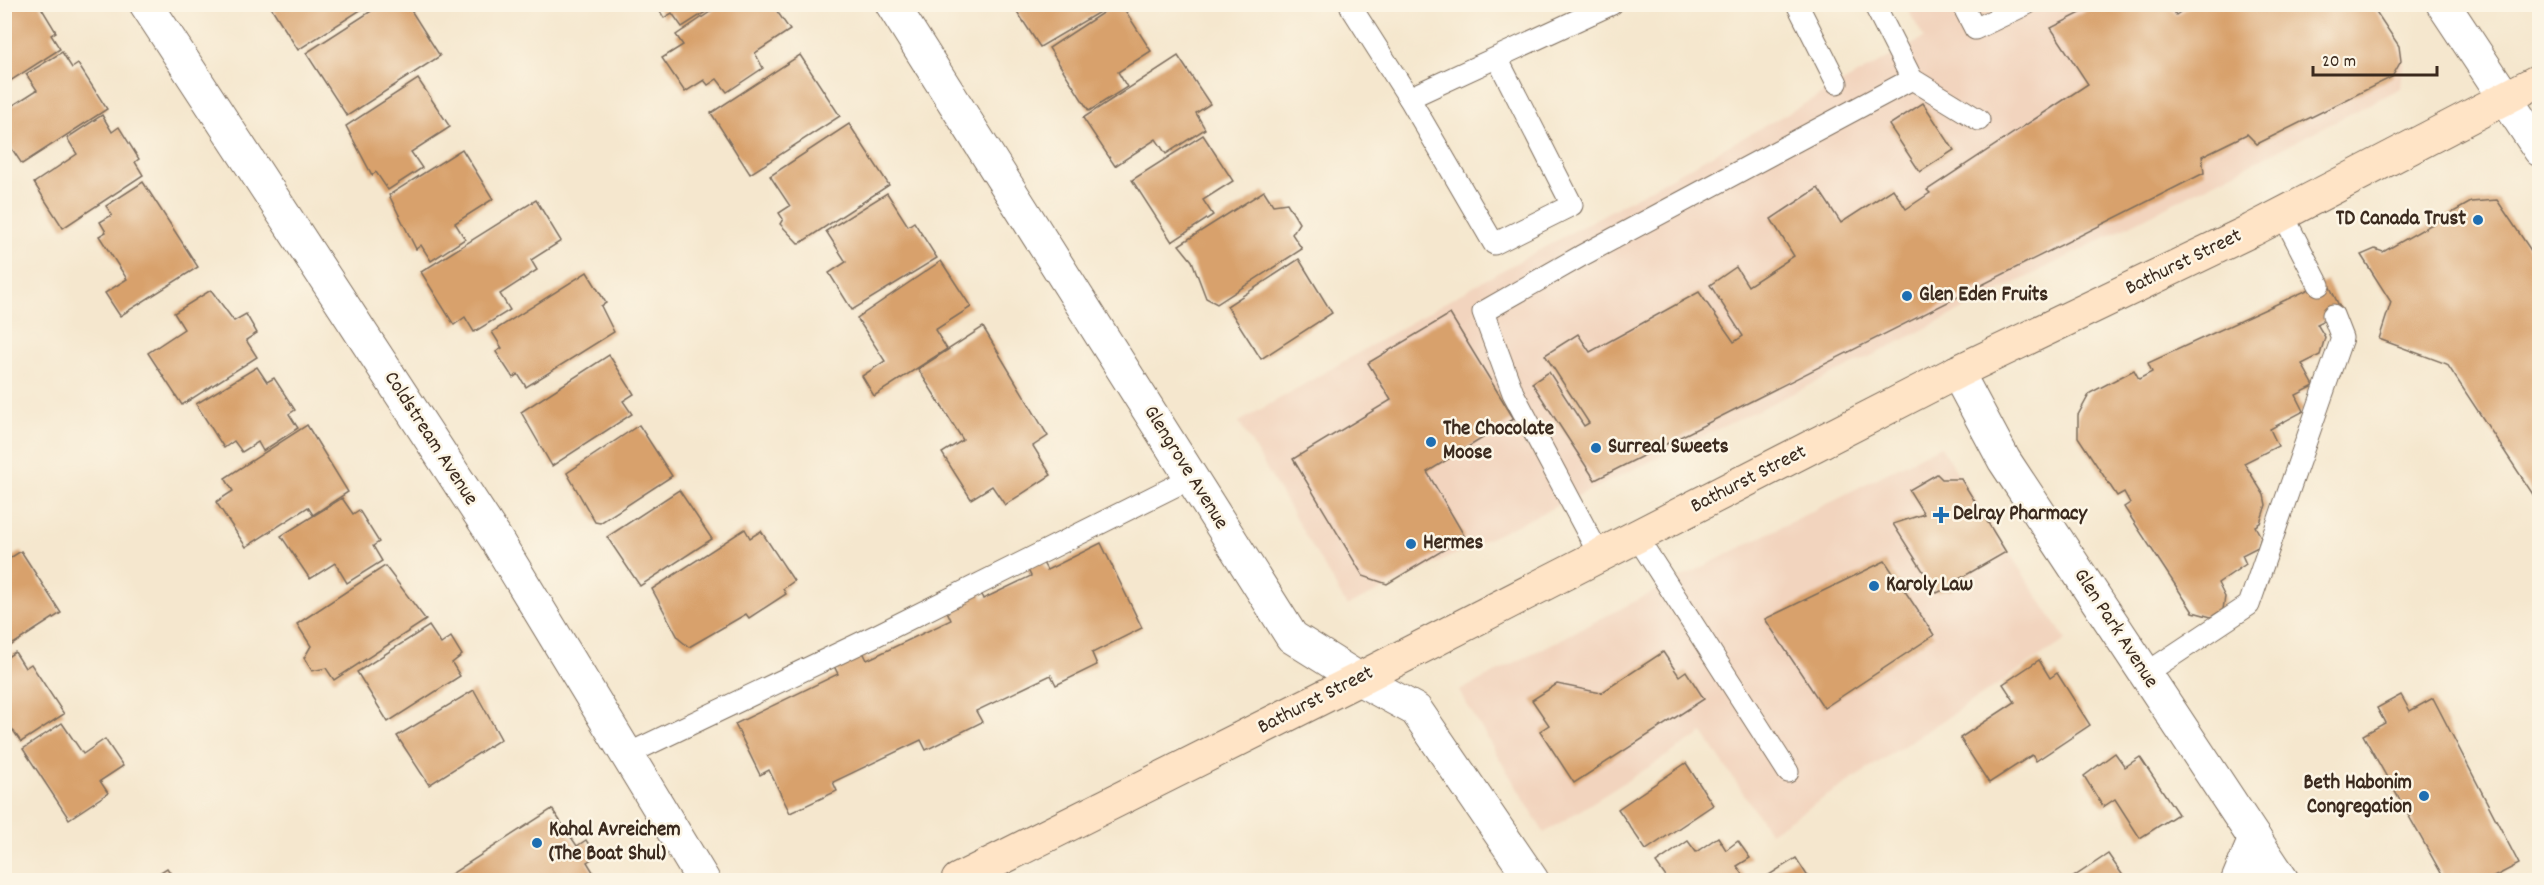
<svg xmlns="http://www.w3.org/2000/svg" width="2544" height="885" viewBox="0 0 2544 885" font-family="Dekko,sans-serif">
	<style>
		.built { fill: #f2d4be }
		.building { fill: #d8a16c }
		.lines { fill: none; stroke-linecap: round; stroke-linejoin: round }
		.service-casing { stroke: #7c6c5c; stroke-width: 23 }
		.minor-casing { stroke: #7c6c5c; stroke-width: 35 }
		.tertiary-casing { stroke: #7c6c5c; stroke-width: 35 }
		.secondary-casing { stroke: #7c6c5c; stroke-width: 35 }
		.service { stroke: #fff; stroke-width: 21 }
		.minor { stroke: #fff; stroke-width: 33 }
		.tertiary { stroke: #fff; stroke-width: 33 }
		.secondary { stroke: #ffe4c6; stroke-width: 33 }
		.poi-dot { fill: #1f6fb2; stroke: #fcf5e5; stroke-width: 2 }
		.labels { text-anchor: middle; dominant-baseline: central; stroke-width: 5; stroke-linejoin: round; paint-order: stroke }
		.poi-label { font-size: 21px; font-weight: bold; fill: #3b2a1e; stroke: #fcf5e5; text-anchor: start }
		.street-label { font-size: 21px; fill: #3b2a1e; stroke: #fcf5e5 }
	</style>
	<rect width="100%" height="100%" fill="#fcf5e5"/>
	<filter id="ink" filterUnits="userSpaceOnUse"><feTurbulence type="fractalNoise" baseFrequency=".0167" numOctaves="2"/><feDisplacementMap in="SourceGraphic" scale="12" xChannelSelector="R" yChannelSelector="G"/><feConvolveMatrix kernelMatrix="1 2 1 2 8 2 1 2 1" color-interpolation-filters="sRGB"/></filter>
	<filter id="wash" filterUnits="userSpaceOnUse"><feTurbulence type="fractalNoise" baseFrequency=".008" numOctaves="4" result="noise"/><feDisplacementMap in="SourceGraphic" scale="24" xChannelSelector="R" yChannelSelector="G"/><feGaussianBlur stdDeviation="1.35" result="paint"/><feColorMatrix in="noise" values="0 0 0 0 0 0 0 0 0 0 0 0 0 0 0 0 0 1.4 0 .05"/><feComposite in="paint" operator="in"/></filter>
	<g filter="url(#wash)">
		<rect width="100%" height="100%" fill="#f5e7ce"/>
		<!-- built -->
		<g class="built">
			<path d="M1905 5H2372L2404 53 2401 88 1875 354 1347 606 1239 422 1472 287 1924 38Z"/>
			<path d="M1940 446 2066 640 1770 833 1703 733 1544 833 1459 691Z"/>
		</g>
		<g id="blocks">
			<!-- building -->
			<g class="building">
				<path d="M4 4H39L56 32 51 35 60 49 4 85Z"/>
				<path d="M269 4H370L298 50Z"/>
				<path d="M382 4H407L440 56 347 116 306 53Z"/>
				<path d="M656 4H718L682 27 672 13 664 18Z"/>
				<path d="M722 4H726L728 7 732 4H772L790 30 755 53 763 68 727 92 717 79 708 85 704 80 685 92 662 58 683 45 676 35Z"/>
				<path d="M1012 4H1113L1040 47Z"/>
				<path d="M1116 4H1121L1151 51 1118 72 1127 87 1089 111 1049 48Z"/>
				<path d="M2098 4H2169L2176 15 2192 4H2371L2399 46 2401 61 2392 77 2257 144 2247 134 2202 156 2204 173 1595 480 1532 383 1549 372 1584 426 1589 423 1545 355 1578 334 1590 352 1699 292 1734 342 1743 336 1710 285 1736 267 1748 286 1794 256 1771 219 1818 188 1841 223 1893 189 1906 209 1930 193 1927 190 2088 84 2051 28Z"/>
				<path d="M62 52 72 68 78 64 107 109 22 164 4 137V111L37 90 26 74Z"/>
				<path d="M800 55 840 116 750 174 711 113Z"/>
				<path d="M1178 56 1210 104 1196 113 1205 129 1166 154 1156 139 1115 166 1083 118Z"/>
				<path d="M418 79 450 127 411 152 422 168 388 190 376 172 372 175 346 126Z"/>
				<path d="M1923 103 1954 150 1920 172 1889 125Z"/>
				<path d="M102 115 112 132 119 127 139 159 135 162 143 175 63 228 34 183 77 154 67 138Z"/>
				<path d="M849 124 889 185 799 244 780 224 783 219 779 213 790 206 770 176Z"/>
				<path d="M1203 135 1233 181 1203 200 1213 215 1172 242 1132 180Z"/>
				<path d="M462 149 493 199 455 223 465 239 431 261 421 245 416 249 389 195Z"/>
				<path d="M143 182 198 267 120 316 105 293 127 279 99 236 106 232 100 222 112 215 106 206Z"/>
				<path d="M1264 191 1273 205 1287 203 1299 223 1292 234 1302 249 1217 304 1206 298 1192 261 1179 245Z"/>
				<path d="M887 193 908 226 914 222 937 258 852 310 829 273 846 262 826 231Z"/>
				<path d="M536 200 561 241 531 260 537 270 500 294 510 310 474 332 465 317 454 325 421 272Z"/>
				<path d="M2497 200 2540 264V505L2447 364 2379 339 2391 302 2361 255 2375 249 2383 252 2471 202Z"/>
				<path d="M1299 259 1332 313 1261 359 1227 306Z"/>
				<path d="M941 261 971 307 935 330 947 349 874 396 862 376 885 361 857 318Z"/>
				<path d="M587 272 606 303 601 306 614 332 526 387 518 374 513 378 496 352 502 348 492 332Z"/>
				<path d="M2327 281 2342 312 2317 324 2325 337 2320 355 2302 364 2314 386 2296 395 2304 411 2270 429 2278 446 2244 463 2264 495 2266 505 2260 523 2255 526 2261 537 2258 547 2242 555 2246 564 2218 583 2225 597 2223 609 2211 617 2193 612 2124 507 2130 503 2124 492 2117 496 2078 437V415L2090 393 2134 370 2139 379 2152 372 2148 363Z"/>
				<path d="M211 290 234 321 246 314 257 333 246 340 257 357 182 405 148 353 184 329 174 313Z"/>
				<path d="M1450 314 1514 419 1427 472 1465 537 1387 584 1363 576 1293 459 1391 400 1368 363Z"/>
				<path d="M983 327 1048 436 1033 446 1051 475 1005 505 992 486 971 499 942 453 963 440 918 369Z"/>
				<path d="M609 355 634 394 623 401 632 414 552 466 521 412Z"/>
				<path d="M257 367 267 382 274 378 295 410 289 414 298 428 263 451 258 442 242 452 234 441 224 448 196 404Z"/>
				<path d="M307 425 348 492 313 515 308 507 246 547 216 502 233 491 225 478Z"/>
				<path d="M639 425 672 476 600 523 595 522 567 473Z"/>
				<path d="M1937 474 1942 479H1961L2006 552 1959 579 1962 584 1950 591 1945 589 1937 593 1893 524 1924 514 1909 490Z"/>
				<path d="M679 490 712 539 640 586 607 537Z"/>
				<path d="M342 498 353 514 359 510 379 542 373 546 382 561 347 583 335 563 310 579 281 536Z"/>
				<path d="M745 529 750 538 761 531 794 581 783 589 786 594 749 618 746 614 689 647 679 639 652 589Z"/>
				<path d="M1101 543 1142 628 1092 653 1097 665 1056 685 1051 675 976 711 982 722 926 750 921 740 833 782 837 791 790 813 769 770 760 775 735 724 838 674 834 666 863 652 867 660 951 620 946 609 980 592 983 599 1031 576 1027 568 1042 561 1047 570Z"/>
				<path d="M21 551 61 613 4 650V562Z"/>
				<path d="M1885 561 1934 635 1824 708 1765 619Z"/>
				<path d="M385 566 426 620 334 680 326 668 312 671 304 658 311 646 297 624Z"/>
				<path d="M429 626 441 644 451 637 462 655 452 663 460 676 388 722 357 672Z"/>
				<path d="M15 652 25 668 31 664 64 714 21 742 4 717V659Z"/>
				<path d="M1663 652 1679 676 1686 671 1704 699 1574 783 1540 731 1549 725 1532 700 1557 684 1601 693Z"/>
				<path d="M2039 660 2050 678 2057 673 2090 725 2036 761 2032 755 1989 783 1960 738 2015 702 2003 684Z"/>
				<path d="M474 690 501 739 429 785 397 736Z"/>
				<path d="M2401 695 2410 711 2433 698 2519 864 2488 880H2445L2363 735 2385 723 2377 708Z"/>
				<path d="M62 723 83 754 105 739 123 766 100 781 108 793 69 819 23 749Z"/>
				<path d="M2115 753 2125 767 2140 757 2178 814 2140 838 2115 799 2103 807 2084 776Z"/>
				<path d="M1686 763 1713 805 1646 850 1618 809Z"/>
				<path d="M552 809 577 846 586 840 596 856 587 862 598 880H442Z"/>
				<path d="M1718 837 1726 850 1738 841 1750 858 1737 866 1745 877 1740 880H1668L1656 863 1688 841 1696 852Z"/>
				<path d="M2108 854 2126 880H2069Z"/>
				<path d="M1796 858 1810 880H1761Z"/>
				<path d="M167 868 175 880H148Z"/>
			</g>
		</g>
	</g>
	<g filter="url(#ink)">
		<use href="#blocks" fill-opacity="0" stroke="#7c6c5c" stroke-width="1.5"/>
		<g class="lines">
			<defs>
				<g id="service">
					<path d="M1356 4 1351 7 1409 98 1612 4"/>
					<path d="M1797 4 1837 83"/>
					<path d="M1962 4 1975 29 2027 4"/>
					<path d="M1912 79 1979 120"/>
					<path d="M1409 98 1494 244 1572 205 1497 58"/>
					<path d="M2282 213 2319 285"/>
					<path d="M1637 537 1788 772"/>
					<path d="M1600 556 1513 393 1483 312 1581 256 1912 79 1874 4"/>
					<path d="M2145 674 2249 605 2342 338 2333 315"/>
					<path d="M626 755 875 636 1191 478"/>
				</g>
				<g id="minor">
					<path d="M146 4 496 539 703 880"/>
					<path d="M892 4 1292 637 1359 679 1416 710 1532 880"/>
					<path d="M1957 372 2004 460 2282 880"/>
					<path d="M2238 880 2255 839"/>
				</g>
				<path id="tertiary" d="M2443 4 2540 150"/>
				<path id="secondary" d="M958 880 1359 679 1957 372 2252 230 2540 80"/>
			</defs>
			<!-- service casing -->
			<use href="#service" class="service-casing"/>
			<!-- minor casing -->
			<use href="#minor" class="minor-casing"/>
			<!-- tertiary casing -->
			<use href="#tertiary" class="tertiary-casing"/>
			<!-- secondary casing -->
			<use href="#secondary" class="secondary-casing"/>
			<!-- service -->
			<use href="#service" class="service"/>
			<!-- minor -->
			<use href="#minor" class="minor"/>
			<!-- tertiary -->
			<use href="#tertiary" class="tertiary"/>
			<!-- secondary -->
			<use href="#secondary" class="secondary"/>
		</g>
	</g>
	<!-- markers -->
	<g class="poi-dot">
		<circle cx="2478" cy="220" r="6"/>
		<circle cx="1907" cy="296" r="6"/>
		<circle cx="1431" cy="442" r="6"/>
		<circle cx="1596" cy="448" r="6"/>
		<path d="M1938 506h6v6h6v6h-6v6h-6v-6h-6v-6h6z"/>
		<circle cx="1411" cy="544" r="6"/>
		<circle cx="1874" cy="586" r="6"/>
		<circle cx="2424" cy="796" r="6"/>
		<circle cx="537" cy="843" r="6"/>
	</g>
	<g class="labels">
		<!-- poi labels -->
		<g class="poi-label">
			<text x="2466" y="220" text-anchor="end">TD Canada Trust</text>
			<text x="1919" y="296">Glen Eden Fruits</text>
			<text x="1443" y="430">The Chocolate<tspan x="1443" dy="24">Moose</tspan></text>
			<text x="1608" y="448">Surreal Sweets</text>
			<text x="1953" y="515">Delray Pharmacy</text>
			<text x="1423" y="544">Hermes</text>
			<text x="1886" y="586">Karoly Law</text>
			<text x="2412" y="784" text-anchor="end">Beth Habonim<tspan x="2412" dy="24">Congregation</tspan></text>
			<text x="549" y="831">Kahal Avreichem<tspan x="549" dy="24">(The Boat Shul)</tspan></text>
		</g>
		<!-- street labels -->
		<g class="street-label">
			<text transform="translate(2184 263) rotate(-26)">Bathurst Street</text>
			<text transform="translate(430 439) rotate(57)">Coldstream Avenue</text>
			<text transform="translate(1185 468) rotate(58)">Glengrove Avenue</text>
			<text transform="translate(1749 480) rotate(-27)">Bathurst Street</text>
			<text transform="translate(2115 629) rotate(57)">Glen Park Avenue</text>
			<text transform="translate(1316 701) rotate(-27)">Bathurst Street</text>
		</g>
	</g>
	<!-- margin -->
	<rect width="2544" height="885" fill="none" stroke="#fcf5e5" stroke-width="24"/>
	<!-- scale -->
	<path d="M2313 66v9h124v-9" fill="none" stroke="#3b2a1e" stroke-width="3"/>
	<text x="2322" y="66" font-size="18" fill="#3b2a1e" stroke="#fcf5e5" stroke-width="4.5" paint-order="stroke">20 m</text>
</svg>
